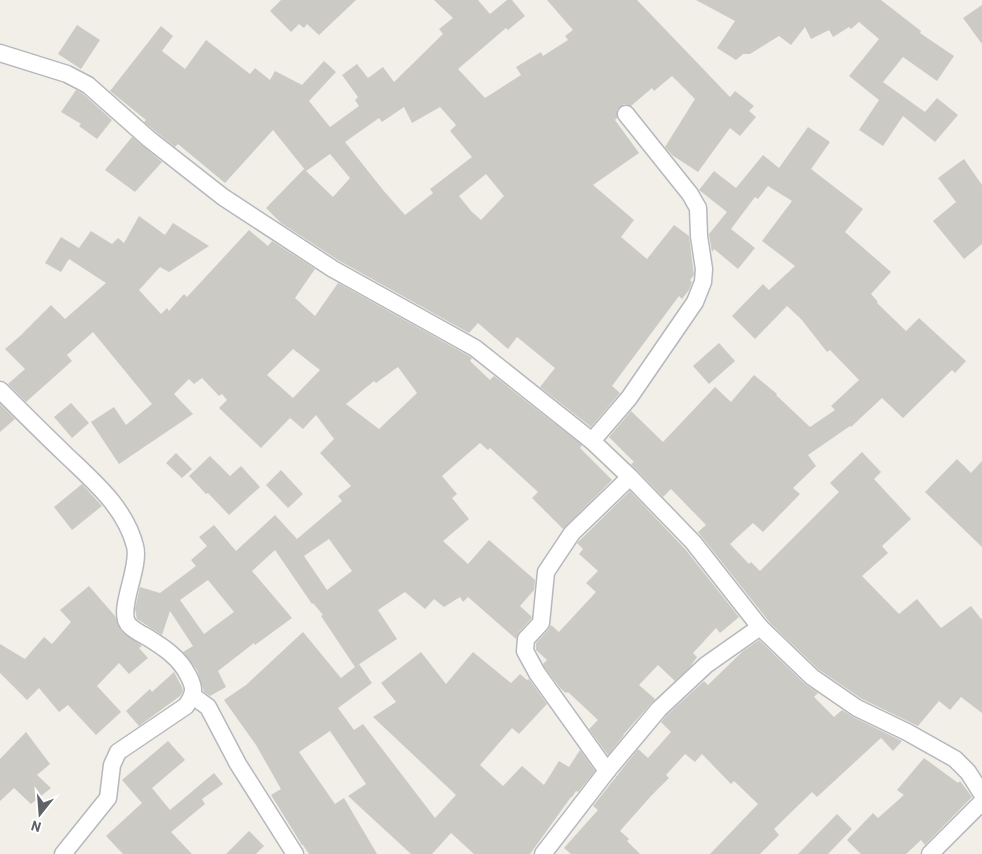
<svg xmlns="http://www.w3.org/2000/svg" width="982" height="854" viewBox="0 0 982 854" font-family="Barlow,sans-serif">
	<style>
		.building { fill: #cccac5; fill-rule: evenodd }
		.lines { fill: none; stroke-linecap: round; stroke-linejoin: round }
		.street-casing { stroke: #b5b8bc; stroke-width: 19 }
		.street { stroke: #fff; stroke-width: 16 }
	</style>
	<rect width="100%" height="100%" fill="#f1efe8"/>
	<!-- building -->
	<g class="building">
		<path d="M281 0H356L319 35 307 24 304 28 299 24 291 32 270 11Z"/>
		<path d="M434 0H478L490 14 507 0H512L525 16 508 30 506 28 458 69 485 98 521 75 516 67 541 52 543 56 568 40 565 36 573 30 547 0H637L730 97 735 91 754 106 749 111 756 117 740 136 730 128 698 172 672 155 665 147 695 99 672 76 654 91 652 88 631 106 624 104 617 110V118L615 120 639 153 593 185 634 220 621 237 647 259 674 225 689 236 694 275 690 280 692 282 689 290 682 299 679 296 612 386 620 393 591 427 540 387 555 368 517 337 508 349 478 323 469 333 338 260 281 223 266 208 304 169 333 197 350 178 330 154 306 171 273 130 225 183 178 144 175 147 155 131 144 122 146 120 110 91 161 26 173 36 162 51 185 69 206 40 250 74 255 68 270 80 275 71 302 85 324 61 336 72 309 101 330 127 359 106 355 100 358 97 342 75 357 64 368 78 383 67 394 82 443 34 439 29 453 18ZM404 107 412 123 440 107 456 125 450 131 472 157 430 189 433 193 405 215 383 190 345 142 379 118 382 122ZM486 174 504 196 481 220 471 211 459 196Z"/>
		<path d="M696 0H881L921 31 920 33 954 56 937 81 903 57 883 82 925 112 937 98 958 115 935 142 903 116 883 146 859 130 879 100 849 76 879 39 859 22 851 29 849 27 833 37 829 30 811 39 805 27 791 45 779 36 750 54H743L736 60 717 48 735 21Z"/>
		<path d="M982 5V44L963 18Z"/>
		<path d="M77 25 100 40 81 69 58 54Z"/>
		<path d="M76 90 82 93 112 120 97 139 79 126 81 124 61 112Z"/>
		<path d="M808 127 830 142 811 169 863 209 845 232 891 272 871 294 878 302 877 303 906 331 919 318 966 361 955 373 952 370 903 418 882 398 851 427 850 426 808 455 816 466 793 488 800 494 763 532 753 523 730 544 749 564 751 562 760 571 839 492 830 483 862 452 881 472 874 479 911 519 882 546 888 553 862 576 899 614 917 599 941 628 971 606 982 620V713L961 697 950 710 939 701 918 726 862 699 818 669 771 624 698 532 706 525 671 489 663 497 631 464 634 462 609 437 631 411 663 442 715 387 731 402 754 375 777 394 776 395 810 427 835 410 831 406 859 380 830 350 827 352 801 319 787 306 755 339 732 316 763 284 769 290 795 266 762 241 792 201 768 186 758 199 755 197 731 229 755 248 738 269 714 249 712 252 709 234 727 212 699 190 714 171 736 188 763 155 779 168Z"/>
		<path d="M132 137 162 162 135 192 105 170Z"/>
		<path d="M964 159 982 185V244L964 259 933 221 956 202 938 178Z"/>
		<path d="M139 216 165 235 173 223 209 246 169 272 160 267 139 290 161 314 167 308 169 311 184 294 187 297 249 230 268 246 272 241 315 269 295 298 315 316 338 283 469 356 472 358 470 361 490 380 494 376 582 445 580 448 612 480 563 529 532 498 538 492 490 448 488 450 480 443 442 476 457 494 452 498 469 519 443 541 468 564 489 540 535 580 534 590 520 606 532 617 531 619 519 632 516 639 468 597 463 602 460 597 444 607 434 599 425 609 405 592 378 610 397 639 355 667 321 616 323 615 313 603 312 604 275 550 252 571 292 618 255 645 254 643 218 671 226 687 210 696 204 692 197 670 183 652 193 646 170 611 162 635 137 619 135 609 140 587 160 593 196 566 191 560 207 546 199 537 214 525 236 551 275 515 297 539 342 501 338 496 351 486 320 453 334 439 316 415 303 429 290 418 261 448 219 408 227 400 222 394 219 396 202 378 194 384 189 379 174 394 193 414 119 464 91 422 114 407 126 425 152 404 93 332 67 355 72 361 26 402 8 384 25 369 5 349 20 336 51 305 65 319 106 283 69 259 61 272 45 263 61 237 79 248 91 231 112 244 118 238 124 243ZM293 349 320 370 293 398 267 375ZM398 367 417 393 379 429 346 404 374 381 376 383ZM329 539 352 571 327 590 304 556ZM208 580 234 612 204 634 180 600Z"/>
		<path d="M719 343 735 361 709 384 693 366Z"/>
		<path d="M71 403 89 423 72 438 54 417Z"/>
		<path d="M0 404 15 419 0 432Z"/>
		<path d="M176 453 192 469 182 478 166 463Z"/>
		<path d="M210 456 230 476 241 466 260 487 229 515 208 493 206 494 189 476Z"/>
		<path d="M957 459 971 473 982 461V547L925 492Z"/>
		<path d="M281 470 303 494 288 508 266 485Z"/>
		<path d="M82 484 102 506 72 530 54 507Z"/>
		<path d="M630 491 685 549 739 617 720 633 716 628 693 653 697 657 690 667 675 681 658 665 639 685 655 699 623 735H624L608 755 589 729 598 720 568 692 566 693 561 689 545 668 543 664 547 660 536 650V643L548 630 551 625 559 632 596 592 586 583 598 571 579 554 583 549 577 543Z"/>
		<path d="M89 586 115 616 121 631 142 646 139 648 148 658 129 674 119 663 97 686 121 712 96 735 68 705 59 712 39 688 27 700 0 673V644L25 659 44 637 52 644 71 622 60 610Z"/>
		<path d="M303 632 341 678 359 664 372 683 338 708 354 730 363 724 435 818 456 795 373 717 396 702 381 683 421 652 446 684 473 652 511 683 520 674 527 680 529 679 547 704 519 734 512 728 480 765 503 786 522 766 544 785 559 761 569 767 580 750 595 771 578 792 576 791 572 797H571L530 854H474L451 833 432 854H411L348 796 366 784 330 731 299 752 335 804 344 798 377 854H309L303 845H302L271 795 281 789 256 745 224 700 246 685Z"/>
		<path d="M759 640 805 684 818 693 814 697 834 717 842 710 853 717 902 741 893 751 881 738 817 797 812 792 774 829 779 835 760 854H710L758 804 734 781 731 784 702 754 695 762 685 754 666 775 669 778 651 796 620 831 629 839 627 841 640 854H571L564 848 598 810 593 806 638 749 648 758 671 732 661 722 666 716 704 681 708 685 743 651Z"/>
		<path d="M174 672 182 687 183 691 180 696 139 726 126 711 150 689 152 692Z"/>
		<path d="M26 732 50 764 37 775 51 788 31 804 14 788 0 801V759Z"/>
		<path d="M168 741 185 760 152 788 170 810 214 773 223 784 202 799 205 804 171 832 192 854H123L106 836 142 803 122 780Z"/>
		<path d="M924 758 958 783 960 781 972 797 925 845 921 840 906 854H861L847 840 873 813 878 818 904 795 897 790Z"/>
		<path d="M837 814 852 829 828 854H798Z"/>
		<path d="M249 831 264 846 256 854H226Z"/>
	</g>
	<g class="lines">
		<defs>
			<g id="street">
				<path d="M0 53 67 74 88 85 149 139 223 197 333 269 475 348 592 441 630 477 693 542 760 627 812 677 857 708 907 732 955 759 968 772 982 794"/>
				<path d="M0 390C22 412 43 433 65 454 93 481 125 507 135 546 141 567 117 609 128 624 132 629 141 634 147 637 163 647 179 657 188 675 195 688 195 693 186 706L118 752 112 765 108 798 63 854"/>
				<path d="M592 441 629 398 695 302 703 282 704 269 699 236 698 208 690 194 626 114"/>
				<path d="M193 696 208 707 238 764 295 854"/>
				<path d="M607 771 537 673 525 651 526 639 541 623 546 572 572 533 630 477"/>
				<path d="M543 854 607 771 659 709 706 665 760 627"/>
				<path d="M930 854 982 802"/>
			</g>
		</defs>
		<!-- street casing -->
		<use href="#street" class="street-casing"/>
		<!-- street -->
		<use href="#street" class="street"/>
	</g>
	<!-- north arrow -->
	<g transform="translate(40 814) rotate(197)" stroke="#ffffff" stroke-width="4" paint-order="stroke">
	<path d="M0-4L9 19L0 12L-9 19Z" fill="#5f6368"/>
	<text y="-8" font-size="14" font-weight="bold" text-anchor="middle" fill="#5f6368">N</text>
	</g>
</svg>
